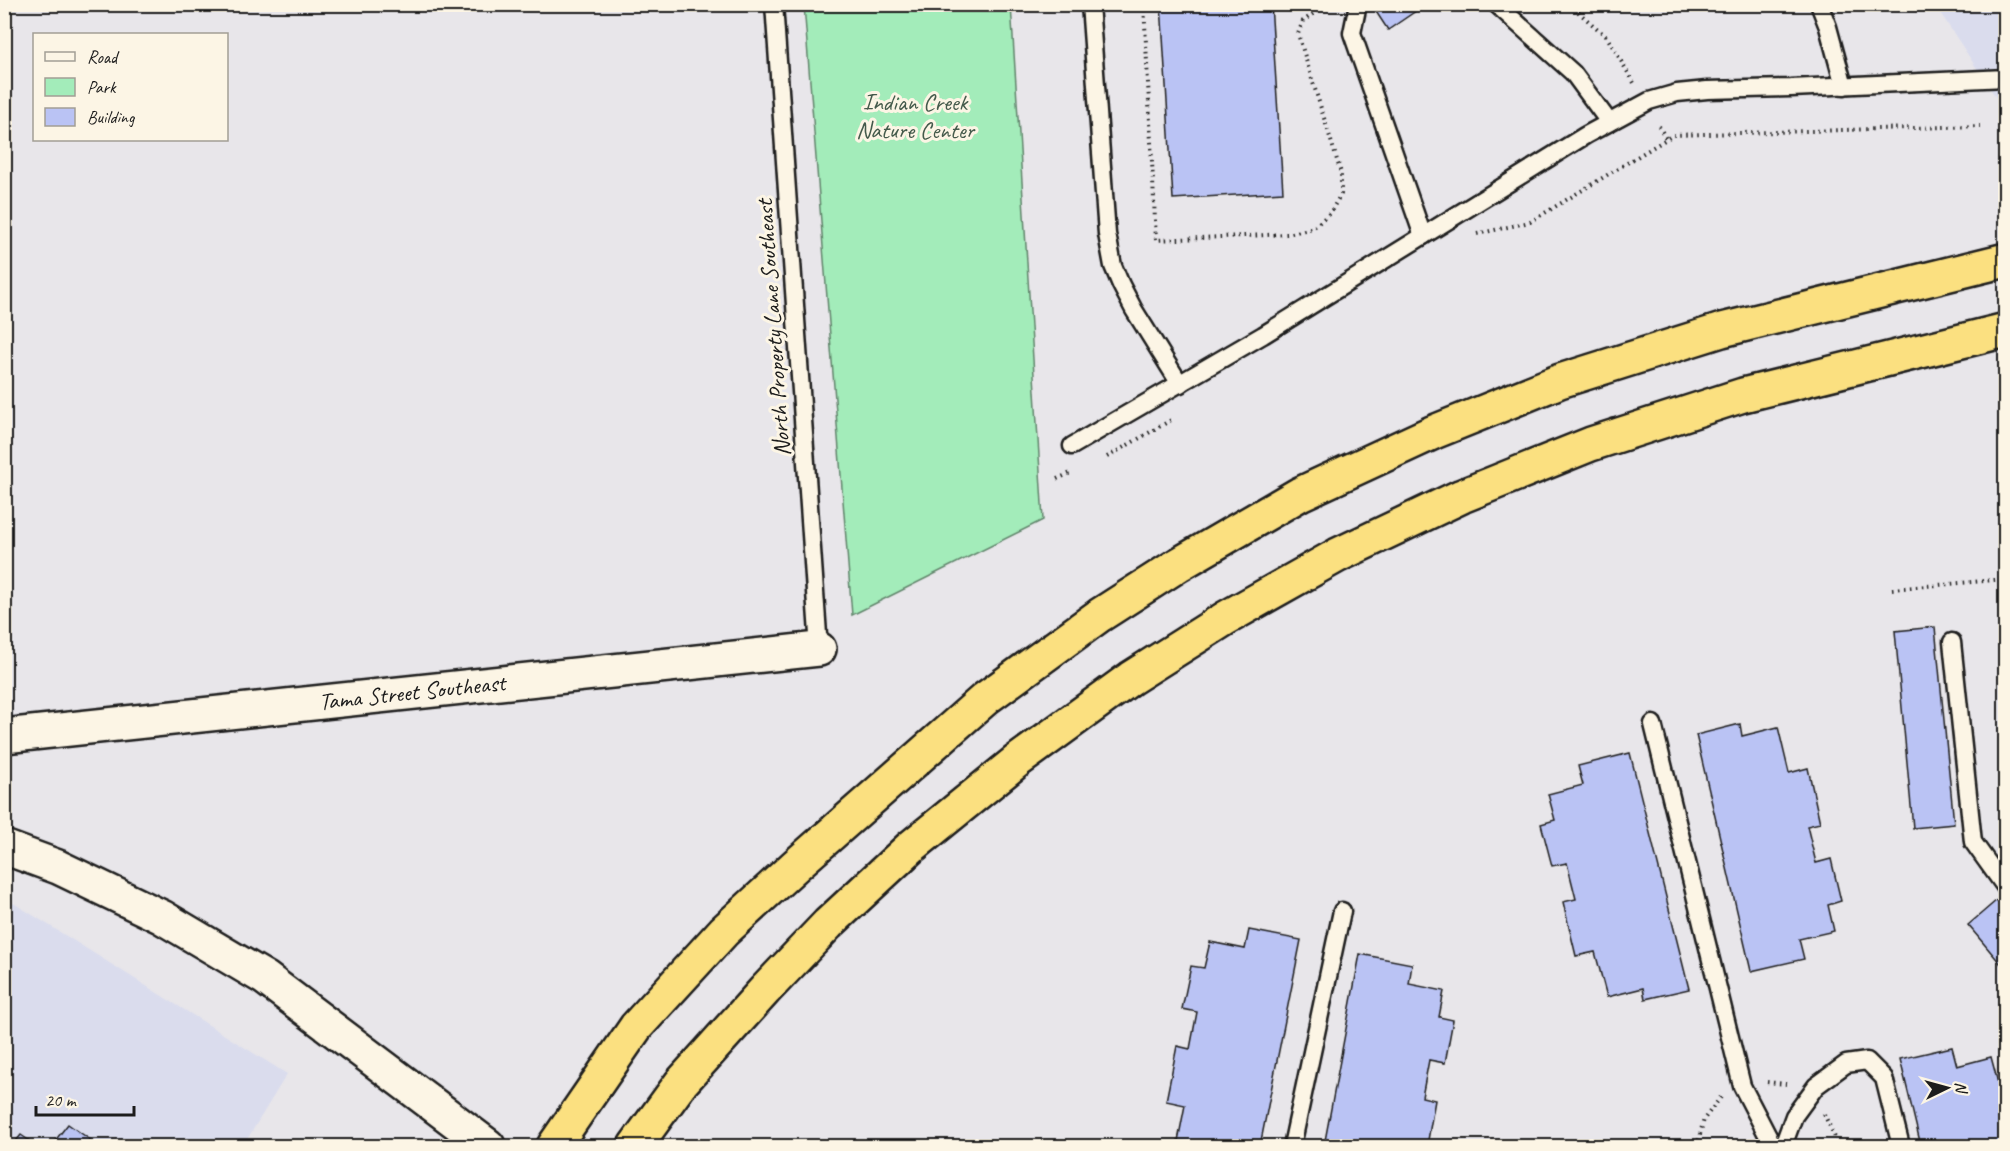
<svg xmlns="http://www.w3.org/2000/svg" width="2010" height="1151" viewBox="0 0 2010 1151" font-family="Caveat,sans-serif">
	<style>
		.built { fill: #dadced }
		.green { fill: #a3ecba; stroke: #60846b; stroke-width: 1.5 }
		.building { fill: #bac3f4; stroke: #1c1c1c; stroke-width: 1.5 }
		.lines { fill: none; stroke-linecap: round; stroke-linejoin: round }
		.service-casing { stroke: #1c1c1c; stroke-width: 21 }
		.minor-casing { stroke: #1c1c1c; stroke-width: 38 }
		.trunk-casing { stroke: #1c1c1c; stroke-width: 38 }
		.path { stroke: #1c1c1c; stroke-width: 4; stroke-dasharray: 1.5 4.5; stroke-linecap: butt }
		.service { stroke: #fcf5e5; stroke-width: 16 }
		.minor { stroke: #fcf5e5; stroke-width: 33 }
		.trunk { stroke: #fbe080; stroke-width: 33 }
		.labels { text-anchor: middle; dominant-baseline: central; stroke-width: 6; stroke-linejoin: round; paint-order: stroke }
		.park-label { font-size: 24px; fill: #445a4b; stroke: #fcf5e5 }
		.street-label { font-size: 24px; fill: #1c1c1c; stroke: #fcf5e5 }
	</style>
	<rect width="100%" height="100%" fill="#e8e6ea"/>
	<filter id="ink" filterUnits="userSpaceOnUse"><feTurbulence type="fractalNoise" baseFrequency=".0167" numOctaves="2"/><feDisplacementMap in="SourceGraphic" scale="12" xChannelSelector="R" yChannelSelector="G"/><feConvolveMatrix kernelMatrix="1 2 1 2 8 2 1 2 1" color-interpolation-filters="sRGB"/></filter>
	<g filter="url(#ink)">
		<!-- built -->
		<g class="built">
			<path d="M1935 5H2005V111Z"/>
			<path d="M5 900 15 904 287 1074 243 1146H5Z"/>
		</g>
		<!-- green -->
		<path class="green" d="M804 5H1011L1043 520 852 615Z"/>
		<!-- building -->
		<g class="building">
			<path d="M1161 4H1271L1283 192 1173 199Z"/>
			<path d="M1371 4H1426L1388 30Z"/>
			<path d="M2002 622H2006V659Z"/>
			<path d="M1935 627 1954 824 1913 828 1895 631Z"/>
			<path d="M1740 724 1742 736 1778 727 1789 773 1808 768 1820 823 1807 826 1816 863 1831 859 1841 901 1828 905 1834 931 1799 939 1804 959 1751 971 1696 735Z"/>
			<path d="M1630 753 1689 989 1645 999 1643 988 1607 997 1595 952 1576 956 1563 902 1576 899 1567 863 1552 866 1541 824 1555 820 1548 794 1583 785 1578 766Z"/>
			<path d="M1997 900 2006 910V970L1968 925Z"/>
			<path d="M1249 930 1301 940 1260 1146H1177L1185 1105 1166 1101 1177 1046 1190 1049 1197 1012 1182 1009 1191 966 1204 968 1210 942 1245 949Z"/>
			<path d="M1360 954 1412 964 1409 984 1444 991 1439 1017 1453 1020 1445 1063 1429 1060 1422 1097 1435 1100 1427 1146H1324Z"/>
			<path d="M1952 1047 1957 1066 1991 1057 1998 1083 2006 1081V1146H1921L1900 1059Z"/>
			<path d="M68 1124 99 1146H51Z"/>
			<path d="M21 1135 37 1146H12Z"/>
		</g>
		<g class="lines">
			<defs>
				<g id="service">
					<path d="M774 4 819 649"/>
					<path d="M1090 4 1107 234 1113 266 1121 285 1134 310 1180 384"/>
					<path d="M1358 4 1352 33 1423 236"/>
					<path d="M1496 4 1573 73 1609 122"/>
					<path d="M1819 4 1828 27 1844 86"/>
					<path d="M1072 446 1263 335 1586 135 1649 101 1677 93 1707 90 1791 88 2006 78"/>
					<path d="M1952 642 1973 842 2006 888"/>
					<path d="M1653 724 1742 1086 1773 1146"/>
					<path d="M1292 1146 1342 911"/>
					<path d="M1783 1146 1794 1116 1816 1086 1846 1064 1867 1061 1884 1078 1901 1146"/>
				</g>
				<g id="minor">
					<path d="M4 736 819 649"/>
					<path d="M4 847 58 867 162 917 265 978 488 1146"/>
				</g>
				<g id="trunk">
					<path d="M554 1146 636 1027 724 931 796 865 986 698 1100 615 1178 565 1300 494 1434 432 1560 381 1722 330 2006 260"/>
					<path d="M635 1146 681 1083 765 990 828 924 911 847 1017 761 1131 678 1226 618 1338 555 1462 496 1591 444 1743 395 2006 330"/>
				</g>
			</defs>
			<!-- service casing -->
			<use href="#service" class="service-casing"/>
			<!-- minor casing -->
			<use href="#minor" class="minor-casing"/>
			<!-- trunk casing -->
			<use href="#trunk" class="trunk-casing"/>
			<!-- path -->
			<g class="path">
				<path d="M1144 4 1156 240 1288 234 1313 228 1330 213 1341 194V173L1298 34 1303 21 1328 4"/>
				<path d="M1569 4 1607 37 1634 83"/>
				<path d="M1659 126 1666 139"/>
				<path d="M1477 234 1530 222 1673 135 1980 126"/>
				<path d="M1107 457 1171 420"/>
				<path d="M1057 479 1073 472"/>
				<path d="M1892 589 2006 579"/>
				<path d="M1767 1082 1786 1084"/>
				<path d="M1824 1114 1839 1146"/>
				<path d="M1697 1146 1704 1119 1721 1097"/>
			</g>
			<!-- service -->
			<use href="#service" class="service"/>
			<!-- minor -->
			<use href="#minor" class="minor"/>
			<!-- trunk -->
			<use href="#trunk" class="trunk"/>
		</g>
	</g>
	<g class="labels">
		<!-- park labels -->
		<g class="park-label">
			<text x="915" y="102">Indian Creek<tspan x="915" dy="28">Nature Center</tspan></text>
		</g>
		<!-- street labels -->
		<g class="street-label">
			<text transform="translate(773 328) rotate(-94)">North Property Lane Southeast</text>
			<text transform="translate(412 692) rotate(-6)">Tama Street Southeast</text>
		</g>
	</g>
	<!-- margin -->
	<rect width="2010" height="1151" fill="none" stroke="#fcf5e5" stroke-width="24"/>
	<rect x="12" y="12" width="1986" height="1127" fill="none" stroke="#1c1c1c" stroke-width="2" filter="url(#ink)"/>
	<!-- legend -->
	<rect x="33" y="33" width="195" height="108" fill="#fcf5e5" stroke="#a29e95" stroke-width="1.5"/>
	<rect x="45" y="52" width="30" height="9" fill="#fcf5e5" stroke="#a29e95" stroke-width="1.5"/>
	<text x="87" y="63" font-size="18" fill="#1c1c1c">Road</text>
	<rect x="45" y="78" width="30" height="18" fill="#a3ecba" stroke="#a29e95" stroke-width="1.5"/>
	<text x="87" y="93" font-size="18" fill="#1c1c1c">Park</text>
	<rect x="45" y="108" width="30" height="18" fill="#bac3f4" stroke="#a29e95" stroke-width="1.5"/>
	<text x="87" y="123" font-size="18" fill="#1c1c1c">Building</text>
	<!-- north arrow -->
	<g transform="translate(1947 1088) rotate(85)" stroke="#fcf5e5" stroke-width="4.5" paint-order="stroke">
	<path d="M0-4.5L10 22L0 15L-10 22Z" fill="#1c1c1c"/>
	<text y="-9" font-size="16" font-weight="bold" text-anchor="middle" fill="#1c1c1c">N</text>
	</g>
	<!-- scale -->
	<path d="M36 1106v9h98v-9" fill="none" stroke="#1c1c1c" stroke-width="3"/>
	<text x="45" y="1106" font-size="18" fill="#1c1c1c" stroke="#fcf5e5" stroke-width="4.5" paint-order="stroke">20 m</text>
</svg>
